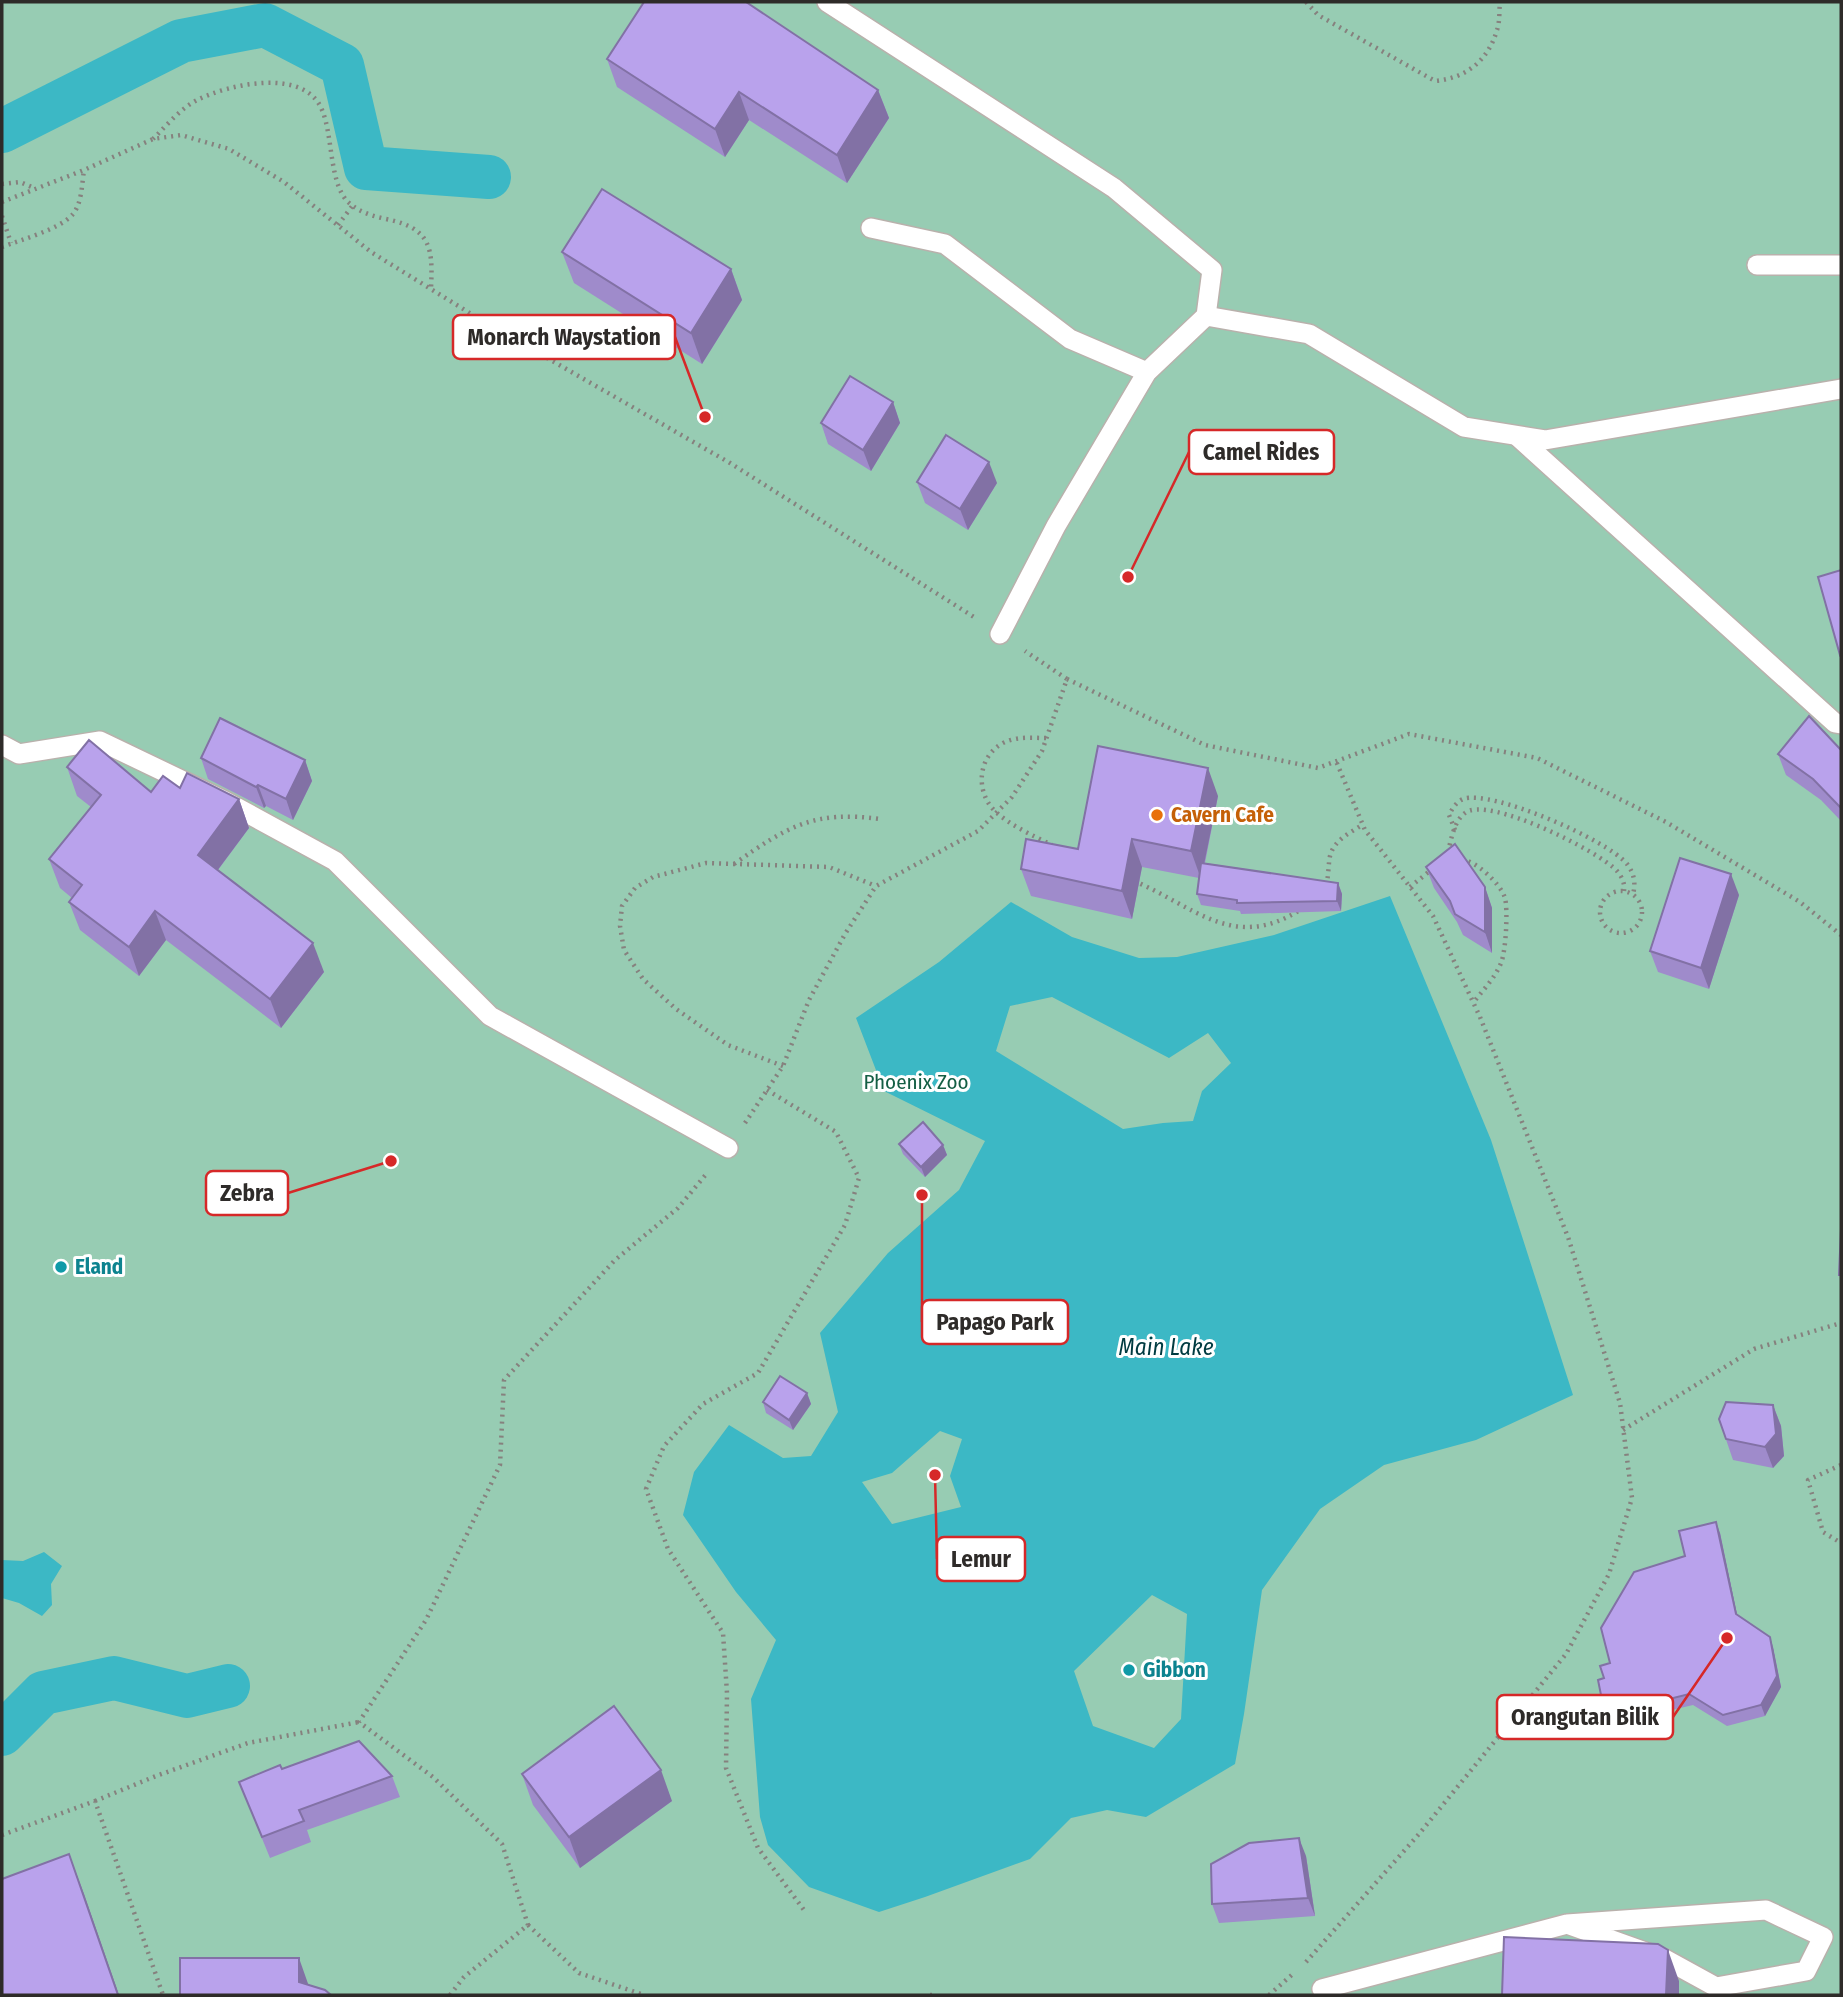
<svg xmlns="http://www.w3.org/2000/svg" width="1843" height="1997" viewBox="0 0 1843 1997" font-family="'Fira Sans Condensed',sans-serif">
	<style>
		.green { fill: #97ccb3 }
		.water { fill: #3cb8c5; fill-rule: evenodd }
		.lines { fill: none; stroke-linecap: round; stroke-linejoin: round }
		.canal { stroke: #3cb8c5; stroke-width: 44 }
		.lane-casing { stroke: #b9b1ac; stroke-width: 22 }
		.path { stroke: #86817e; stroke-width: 4.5; stroke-dasharray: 2 5; stroke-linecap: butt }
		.lane { stroke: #fff; stroke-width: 19 }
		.wall { fill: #9f8bcb }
		.shaded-wall { fill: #8271a5 }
		.building { fill: #b9a2ec; stroke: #8271a5; stroke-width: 2 }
		.food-dot { fill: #e8710a; stroke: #fff; stroke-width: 2.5 }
		.culture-dot { fill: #0f9aa8; stroke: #fff; stroke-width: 2.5 }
		.labels { text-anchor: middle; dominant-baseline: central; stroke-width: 6; stroke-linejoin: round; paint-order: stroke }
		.food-label { font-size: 21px; font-weight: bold; fill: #c56008; stroke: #fff; text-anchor: start }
		.park-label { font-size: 21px; fill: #145e44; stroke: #fff }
		.culture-label { font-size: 21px; font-weight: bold; fill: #0d838f; stroke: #fff; text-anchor: start }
		.water-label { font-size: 23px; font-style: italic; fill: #003b41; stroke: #fff }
		.leader { fill: none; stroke: #d62828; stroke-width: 2.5 }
		.callout-dot { fill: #d62828; stroke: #fff; stroke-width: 2.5 }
		.callout { fill: #fff; stroke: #d62828; stroke-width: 2.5 }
		.callout-label { font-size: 23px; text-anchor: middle; font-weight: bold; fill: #2e2b29 }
	</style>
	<rect width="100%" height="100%" fill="#eee6e1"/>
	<!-- green -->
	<rect class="green" x="2" y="2" width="1839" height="1993"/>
	<!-- water -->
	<g class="water">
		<path d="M1390 896 1491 1140 1573 1395 1476 1440 1384 1465 1320 1509 1262 1590 1244 1714 1235 1764 1146 1817 1107 1810 1071 1818 1030 1859 925 1897 879 1912 809 1887 768 1845 760 1817 751 1699 776 1640 736 1592 683 1515 694 1472 729 1425 783 1458 811 1456 838 1412 820 1333 888 1253 959 1190 985 1141 884 1091 856 1018 939 962 1011 902 1072 937 1139 958 1177 957 1274 935ZM1052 997 1169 1058 1208 1033 1231 1063 1202 1091 1193 1121 1163 1123 1123 1129 996 1051 1010 1006ZM940 1431 962 1439 950 1476 961 1507 892 1524 862 1482 892 1473ZM1152 1595 1187 1614 1181 1719 1154 1748 1093 1726 1074 1671Z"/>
		<path d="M44 1552 62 1566 51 1584 52 1605 42 1616 19 1603 2 1598V1560L23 1561Z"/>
	</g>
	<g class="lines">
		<!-- canal -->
		<g class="canal">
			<path d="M2 131 181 41 265 25 342 65 366 168 489 177"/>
			<path d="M2 1734 43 1693 114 1678 187 1696 228 1686"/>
		</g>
		<defs>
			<g id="lane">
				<path d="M827 2 1114 188 1212 270 1206 316"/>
				<path d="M871 228 945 244 1070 339 1147 372"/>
				<path d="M1757 265H1841"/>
				<path d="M1518 437 1835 723 1841 724"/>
				<path d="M1000 634 1056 526 1147 372 1206 316 1309 334 1464 427 1545 440 1841 389"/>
				<path d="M2 745 19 754 100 741 225 801 335 861 490 1016 728 1148"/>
				<path d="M1322 1989 1567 1924 1665 1959 1716 1987 1806 1971 1823 1937 1766 1910 1567 1924"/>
			</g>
		</defs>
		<!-- lane casing -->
		<use href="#lane" class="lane-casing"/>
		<!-- path -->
		<g class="path">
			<path d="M1306 2 1318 15 1435 81C1466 78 1488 61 1497 30 1500 22 1499 11 1500 2"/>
			<path d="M153 139C166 126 180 109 197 100 229 84 305 67 322 110 333 135 329 183 348 202 359 212 372 216 386 219 431 228 433 248 431 288"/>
			<path d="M2 184 20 182 34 188"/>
			<path d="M2 202 84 170 153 139 181 135 229 149 284 182 371 252 481 320 730 463 974 617"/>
			<path d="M2 216 11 243"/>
			<path d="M338 225 353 205"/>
			<path d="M2 247C20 240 61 229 73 214 82 203 82 183 84 170"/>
			<path d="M1067 679 1205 745 1318 768 1409 734 1537 758 1666 822 1800 902 1841 935"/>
			<path d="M1046 738C1032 738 1017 736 1003 743 977 757 975 793 996 812 1011 826 1034 836 1052 845"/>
			<path d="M1455 830 1449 815C1452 809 1456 802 1463 799 1491 789 1608 840 1627 864 1634 873 1636 883 1633 894"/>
			<path d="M1448 852C1451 840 1454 821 1465 813 1487 795 1599 851 1617 871 1622 877 1625 883 1624 891"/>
			<path d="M1462 859C1477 862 1500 883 1505 898 1508 910 1506 951 1501 963 1495 978 1483 990 1473 1003"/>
			<path d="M734 864C787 827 813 810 880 819"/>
			<path d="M1134 881C1194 906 1233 952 1300 910"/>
			<path d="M1326 885C1329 875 1328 866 1330 856 1334 840 1350 833 1362 825"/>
			<path d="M1410 887 1431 870"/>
			<circle cx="1621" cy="912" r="21"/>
			<path d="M783 1066 728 1045 676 1009 643 979 624 950 620 926 622 906 635 888 653 877 706 863 829 867 876 886"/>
			<path d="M767 1090 836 1132 859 1178 845 1225 758 1373 703 1404 664 1446 646 1489 668 1549 723 1633 727 1693 726 1768 758 1848 804 1910"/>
			<path d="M745 1123 783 1066 809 1000 845 934 876 886 978 831 1012 797 1042 751 1067 679 1025 651"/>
			<path d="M1623 1430 1754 1349 1841 1323"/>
			<path d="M1841 1465 1808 1480 1823 1532 1841 1543"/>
			<path d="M95 1801 156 1776 248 1743 359 1722"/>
			<path d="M2 1835 95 1801 163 1995"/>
			<path d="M528 1925 579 1973 644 1995"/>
			<path d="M1306 1962 1419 1834 1566 1654 1609 1574 1632 1498 1620 1403 1568 1237 1480 1017 1433 916 1365 830 1336 761"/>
			<path d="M450 1995 464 1977 528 1925 502 1844 433 1777 359 1722 426 1620 500 1465 504 1380 615 1260 678 1208 708 1172"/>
			<path d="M930 1995H932"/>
			<path d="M1269 1995 1294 1973"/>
		</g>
		<!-- lane -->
		<use href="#lane" class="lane"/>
	</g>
	<!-- wall -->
	<g class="wall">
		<path d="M607 59 878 90 889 118 847 183 749 120 725 157 617 87Z"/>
		<path d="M562 252 731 269 742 300 702 364 574 283Z"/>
		<path d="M893 402 900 423 871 471 828 444 821 423Z"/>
		<path d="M917 482 997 483 968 530 925 503Z"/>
		<path d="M1841 750V821L1821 800 1786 775 1778 754Z"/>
		<path d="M201 758 305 760 312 781 293 820 266 806 264 808 208 779Z"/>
		<path d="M67 767 151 792 180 788 239 799 249 828 218 870 324 972 281 1028 166 940 139 976 80 930 69 902 72 898 60 888 49 859 91 807 77 796Z"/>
		<path d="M1218 796 1205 863 1338 883 1342 894 1341 911 1241 914 1240 911 1201 905 1197 894 1199 878 1142 867 1132 919 1031 896 1021 869Z"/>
		<path d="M1426 867 1485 887 1492 908V953L1463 935 1457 922 1434 888Z"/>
		<path d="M1739 895 1709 989 1658 972 1650 951Z"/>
		<path d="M899 1144 943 1145 947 1155 925 1177 903 1154Z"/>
		<path d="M807 1393 811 1404 793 1430 766 1413 763 1402Z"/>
		<path d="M1773 1405 1781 1426 1784 1456 1773 1468 1733 1460 1719 1419Z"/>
		<path d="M1720 1533 1737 1615 1773 1647 1781 1687 1765 1716 1727 1726 1693 1705 1609 1725 1605 1715 1604 1678 1610 1663 1685 1556Z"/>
		<path d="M282 1769 392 1776 400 1797 307 1830 311 1842 270 1858 239 1782Z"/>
		<path d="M522 1774 672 1801 580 1868 533 1805Z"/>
		<path d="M1306 1856 1315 1916 1219 1923 1212 1904Z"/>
	</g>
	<!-- shaded-wall -->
	<g class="shaded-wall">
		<path d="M878 90 889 118 847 183 837 155Z"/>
		<path d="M739 92 749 120 725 157 715 129Z"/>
		<path d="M731 269 742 300 702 364 691 333Z"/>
		<path d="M893 402 900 423 871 471 863 450Z"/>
		<path d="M989 462 997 483 968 530 960 509Z"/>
		<path d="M305 760 312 781 293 820 286 799Z"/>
		<path d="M1208 768 1218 796 1201 879 1191 851Z"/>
		<path d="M258 785 266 806 264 808 256 787Z"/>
		<path d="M239 799 249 828 208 883 198 855Z"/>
		<path d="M1132 839 1142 867 1132 919 1122 891Z"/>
		<path d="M1731 874 1739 895 1709 989 1701 968Z"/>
		<path d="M1338 883 1342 894 1341 911 1337 901Z"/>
		<path d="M1485 887 1492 908V953L1485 932Z"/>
		<path d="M155 911 166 940 139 976 129 947Z"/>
		<path d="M313 943 324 972 281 1028 270 999Z"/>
		<path d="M943 1145 947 1155 925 1177 921 1167Z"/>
		<path d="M807 1393 811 1404 793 1430 789 1420Z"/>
		<path d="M1773 1405 1781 1426 1784 1456 1773 1468 1765 1447Z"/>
		<path d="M1716 1522 1720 1533 1739 1624 1736 1614Z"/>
		<path d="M1770 1637 1773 1647 1781 1687 1765 1716 1761 1705Z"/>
		<path d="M661 1770 672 1801 580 1868 569 1837Z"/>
		<path d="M1299 1838 1306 1856 1315 1916 1308 1898Z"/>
		<path d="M69 1854 84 1894 119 1995H118Z"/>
		<path d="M1668 1950 1679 1981V1995H1666Z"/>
		<path d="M299 1958 312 1995 299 1982Z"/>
	</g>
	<!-- building -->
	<g class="building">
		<path d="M644 2H746L878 90 837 155 739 92 715 129 607 59Z"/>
		<path d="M602 189 731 269 691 333 562 252Z"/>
		<path d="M850 376 893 402 863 450 821 423Z"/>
		<path d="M946 435 989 462 960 509 917 482Z"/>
		<path d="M1841 570V654L1840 655 1818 577Z"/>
		<path d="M1809 716 1841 750V805L1840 807 1813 779 1778 754Z"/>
		<path d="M220 718 305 760 286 799 258 785 256 787 201 758Z"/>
		<path d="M89 740 151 792 163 776 180 788 187 773 239 799 198 855 313 943 270 999 155 911 129 947 69 902 82 885 49 859 101 795 67 767Z"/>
		<path d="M1098 746 1208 768 1191 851 1132 839 1122 891 1021 869 1026 839 1078 849Z"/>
		<path d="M1455 844 1485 887V932L1455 914 1450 901 1426 867Z"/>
		<path d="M1680 858 1731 874 1701 968 1650 951Z"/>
		<path d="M1201 863 1338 883 1337 901 1237 903V900L1197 894Z"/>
		<path d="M923 1122 943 1145 921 1167 899 1144Z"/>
		<path d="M1841 1229V1275H1839Z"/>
		<path d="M780 1376 807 1393 789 1420 763 1402Z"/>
		<path d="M1726 1402 1773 1405 1776 1434 1765 1447 1726 1439 1719 1419Z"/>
		<path d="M1716 1522 1736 1614 1770 1637 1777 1676 1761 1705 1723 1715 1689 1694 1605 1715 1598 1680 1604 1678 1600 1666 1610 1663 1601 1628 1634 1572 1685 1556 1679 1531Z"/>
		<path d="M614 1706 661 1770 569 1837 522 1774Z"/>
		<path d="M359 1741 392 1776 299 1810 304 1821 262 1837 239 1782 280 1765 282 1769Z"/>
		<path d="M1299 1838 1308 1898 1212 1904 1211 1864 1249 1843Z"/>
		<path d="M69 1854 118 1995H2V1879Z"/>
		<path d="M1504 1937 1658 1944 1668 1950 1666 1995H1502Z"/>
		<path d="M180 1958H299V1982L325 1990 331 1995H180Z"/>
	</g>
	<!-- markers -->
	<circle class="food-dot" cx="1157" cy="815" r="7"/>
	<g class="culture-dot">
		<circle cx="61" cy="1267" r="7"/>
		<circle cx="1129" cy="1670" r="7"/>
	</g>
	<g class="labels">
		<!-- food labels -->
		<g class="food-label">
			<text x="1171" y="815">Cavern Cafe</text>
		</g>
		<!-- park labels -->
		<g class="park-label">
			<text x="916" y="1082">Phoenix Zoo</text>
		</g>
		<!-- culture labels -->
		<g class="culture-label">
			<text x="75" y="1267">Eland</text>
			<text x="1143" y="1670">Gibbon</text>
		</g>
		<!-- water labels -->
		<g class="water-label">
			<text x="1166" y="1347">Main Lake</text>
		</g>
	</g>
	<!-- callouts -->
	<path class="leader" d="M705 417L675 337M1128 577L1189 452M391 1161L288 1193M922 1195L922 1322M935 1475L937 1559M1727 1638L1673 1717"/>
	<g class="callout-dot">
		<circle cx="705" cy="417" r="7"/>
		<circle cx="1128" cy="577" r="7"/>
		<circle cx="391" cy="1161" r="7"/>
		<circle cx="922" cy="1195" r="7"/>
		<circle cx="935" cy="1475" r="7"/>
		<circle cx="1727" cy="1638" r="7"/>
	</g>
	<g class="callout">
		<rect x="453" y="315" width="222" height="44" rx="7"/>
		<rect x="1189" y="430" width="145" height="44" rx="7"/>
		<rect x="206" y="1171" width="82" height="44" rx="7"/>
		<rect x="922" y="1300" width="146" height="44" rx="7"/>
		<rect x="937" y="1537" width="88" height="44" rx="7"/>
		<rect x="1497" y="1695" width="176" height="44" rx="7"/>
	</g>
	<g class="callout-label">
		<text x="564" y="345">Monarch Waystation</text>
		<text x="1261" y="460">Camel Rides</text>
		<text x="247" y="1201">Zebra</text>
		<text x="995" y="1330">Papago Park</text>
		<text x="981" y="1567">Lemur</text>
		<text x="1585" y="1725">Orangutan Bilik</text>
	</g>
	<!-- border -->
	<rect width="1843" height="1997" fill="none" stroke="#2e2b29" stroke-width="7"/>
</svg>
